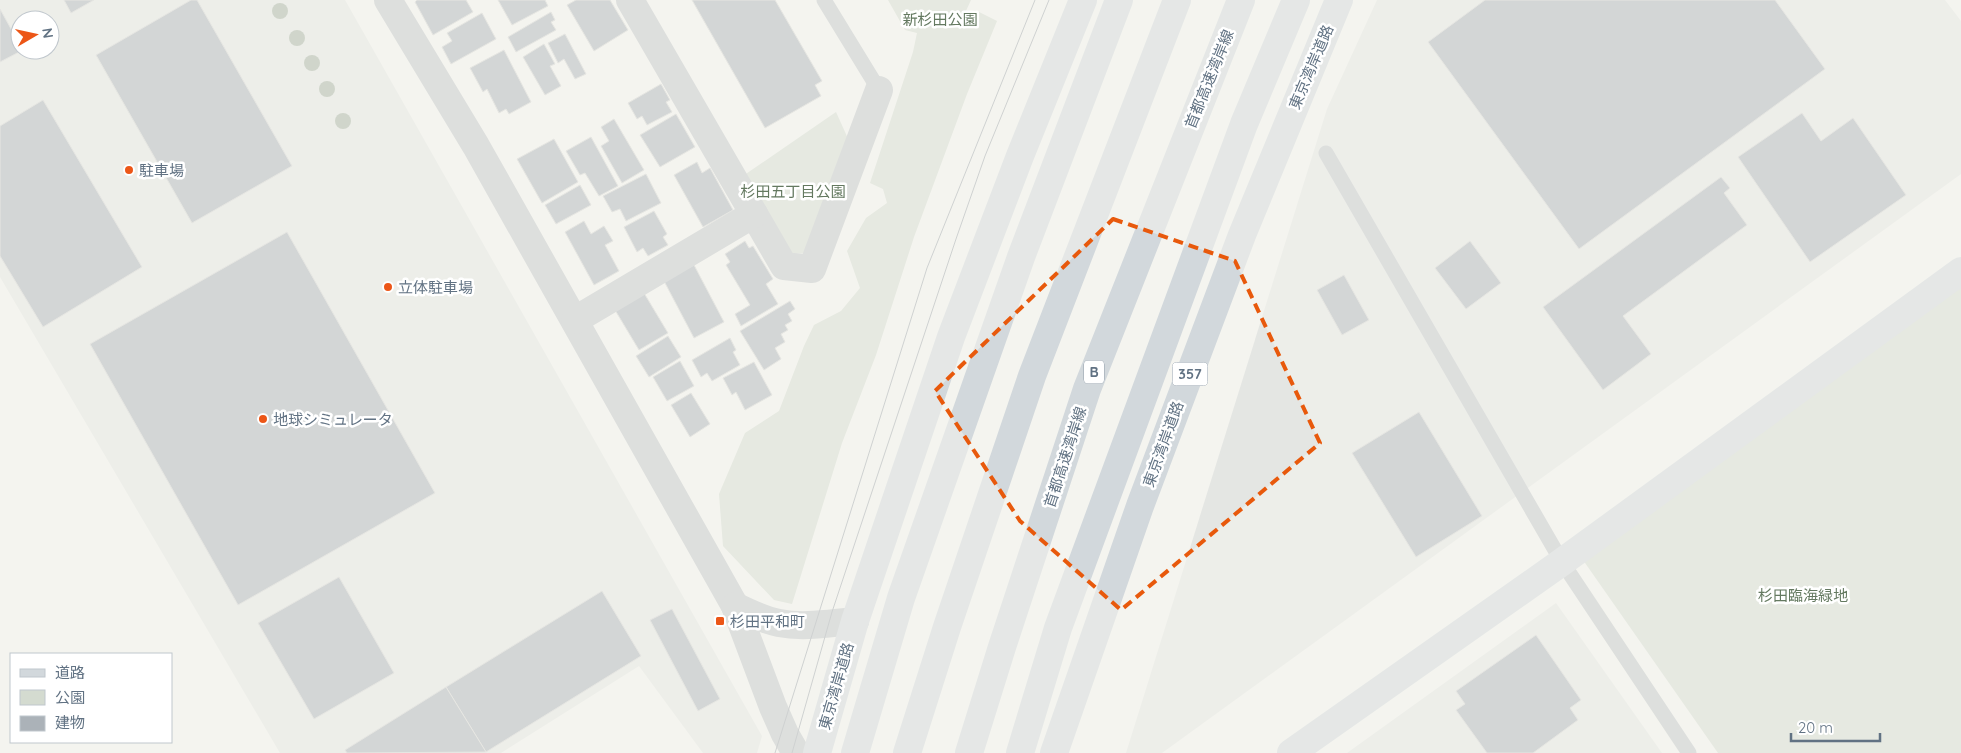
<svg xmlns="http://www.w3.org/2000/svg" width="1961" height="753" viewBox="0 0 1961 753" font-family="Quicksand,'Noto Sans JP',sans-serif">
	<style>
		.built { fill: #e4e6e3; fill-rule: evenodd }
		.green { fill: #d4dbd0 }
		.building { fill: #abb2b8; stroke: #d5d5d3 }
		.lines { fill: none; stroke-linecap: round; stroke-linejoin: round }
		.lane { stroke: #c1c5c8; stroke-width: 15 }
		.street { stroke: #c1c5c8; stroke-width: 28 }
		.secondary { stroke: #d2d8dc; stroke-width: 28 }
		.highway { stroke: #d2d8dc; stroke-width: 28 }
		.tram { stroke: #a1a7ad; stroke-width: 1 }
		.tree { fill: #a5b0a0 }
		.marked { fill: none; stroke: #e8590c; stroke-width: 4; stroke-dasharray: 10 6; stroke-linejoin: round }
		.poi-dot { fill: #ec5617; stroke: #fff; stroke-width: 2 }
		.labels { text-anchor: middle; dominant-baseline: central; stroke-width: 5; stroke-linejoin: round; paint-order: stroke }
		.shield { fill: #fff; stroke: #909ca8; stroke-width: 1 }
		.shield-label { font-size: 14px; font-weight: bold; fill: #617283 }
		.park-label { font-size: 15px; fill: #647960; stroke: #fff }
		.street-label { font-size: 15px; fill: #617283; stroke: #fff }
		.poi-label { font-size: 15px; fill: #617283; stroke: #fff; text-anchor: start }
	</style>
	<rect width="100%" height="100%" fill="#f4f4ef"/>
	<!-- built -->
	<g class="built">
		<path d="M0 0H345L762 736 757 753H703L639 666 501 753H280L0 277ZM20 20H50V50H20Z"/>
		<path d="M1377 0H1945L1961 21V174L1162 753H1126L1327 109Z"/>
		<path d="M1556 603 1662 753H1347Z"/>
	</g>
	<!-- green -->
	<g class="green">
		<path d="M888 0H971L965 13 975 10 997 21 967 94 914 237 876 355 842 443 792 604 774 600 723 546 719 494 745 433 779 411 804 346 814 325 841 311 860 288 847 251 866 218 887 203 883 189 870 183 913 52 917 33 905 30Z"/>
		<path d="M836 112 850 143 816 253 780 254 740 178Z"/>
		<path d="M1961 283V753H1718L1583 560Z"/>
	</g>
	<!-- building -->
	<g class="building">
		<path d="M64 0H94L71 13Z"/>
		<path d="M191 0H197L292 166 192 223 96 55Z"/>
		<path d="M417 0H466L473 12 433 35 415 2Z"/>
		<path d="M498 0H545L548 6 512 25Z"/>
		<path d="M576 0H610L628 30 594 51 567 5Z"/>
		<path d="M692 0H775L822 81 815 85 821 96 765 128Z"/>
		<path d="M1485 0H1775L1825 69 1579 249 1428 42Z"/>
		<path d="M0 9 20 45V50H23L0 62Z"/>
		<path d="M551 12 555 20 551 22 556 30 516 52 508 37Z"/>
		<path d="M482 13 496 39 451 64 442 47 452 41 447 33Z"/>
		<path d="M565 34 586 74 575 79 564 59 558 63 548 43Z"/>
		<path d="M544 44 555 64 550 66 561 86 545 95 523 57Z"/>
		<path d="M504 50 531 102 509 114 506 109 499 113 487 89 483 92 470 68Z"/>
		<path d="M661 84 670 100 666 102 672 112 647 125 642 116 637 119 628 103Z"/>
		<path d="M43 100 142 267 43 327 0 256V126Z"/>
		<path d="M1802 113 1821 141 1853 118 1906 195 1810 262 1738 157Z"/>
		<path d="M676 114 695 147 660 167 640 135Z"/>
		<path d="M614 119 644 170 622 183 601 146 609 141 601 127Z"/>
		<path d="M591 137 618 186 599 196 585 173 580 175 566 151Z"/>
		<path d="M554 139 578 182 542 203 517 159Z"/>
		<path d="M697 162 702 173 710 168 733 210 703 227 674 175Z"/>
		<path d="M646 174 661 203 626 221 620 209 612 212 603 196Z"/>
		<path d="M1721 177 1730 188 1724 193 1747 225 1623 316 1651 354 1603 390 1543 307Z"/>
		<path d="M580 185 591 205 556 224 545 205Z"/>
		<path d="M654 211 667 234 663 237 668 245 648 256 643 248 637 252 624 227Z"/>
		<path d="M584 221 591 234 604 226 613 241 605 245 619 271 594 285 565 232Z"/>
		<path d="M287 232 435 493 238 605 90 344Z"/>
		<path d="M745 241 749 248 753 246 773 279 766 284 778 304 741 326 735 314 750 305 726 265 730 262 725 254Z"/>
		<path d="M1470 241 1501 283 1466 309 1435 268Z"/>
		<path d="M694 265 724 322 694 338 664 281Z"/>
		<path d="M1344 275 1369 320 1342 335 1317 290Z"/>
		<path d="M644 293 668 333 639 350 615 310Z"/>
		<path d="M790 301 795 309 788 314 792 321 785 325 788 330 781 334 785 342 775 348 781 359 764 370 740 331Z"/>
		<path d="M668 336 681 357 649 377 636 356Z"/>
		<path d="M730 338 736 350 733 352 740 365 712 381 707 373 701 377 692 360Z"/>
		<path d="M680 361 694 386 667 401 653 377Z"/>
		<path d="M754 362 772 395 745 410 736 392 732 395 723 378Z"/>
		<path d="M691 393 710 424 690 437 671 405Z"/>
		<path d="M1419 412 1482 516 1416 557 1352 453Z"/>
		<path d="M339 577 394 673 314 719 258 623Z"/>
		<path d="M602 591 641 656 486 752 446 687Z"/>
		<path d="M672 609 720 699 698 711 650 620Z"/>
		<path d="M1536 635 1581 700 1570 708 1578 720 1533 753H1487L1456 710 1465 704 1456 691Z"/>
		<path d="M446 687 486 752 347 753 345 750Z"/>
	</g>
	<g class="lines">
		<!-- lane -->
		<g class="lane">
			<path d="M824 0 879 90"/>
			<path d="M1326 153 1562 562 1689 753"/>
		</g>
		<!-- street -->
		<g class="street">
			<path d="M388 0 476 146 735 606 773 707 785 734 796 753"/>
			<path d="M630 0 784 266 812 269 879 90"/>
			<path d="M575 320 754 214"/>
			<path d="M735 606C749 613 764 620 779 623 804 628 830 623 855 621"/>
		</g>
		<!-- secondary -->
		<path class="secondary" d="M1291 753 1562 562 1961 271"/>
		<!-- highway -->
		<g class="highway">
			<path d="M817 753 855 621 951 337 1020 156 1083 0"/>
			<path d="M855 753 901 598 1021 257 1119 0"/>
			<path d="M907 753 947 627 1032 376 1177 0"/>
			<path d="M969 753 1002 647 1087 389 1241 0"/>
			<path d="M1020 753 1058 628 1244 124 1296 0"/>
			<path d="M1054 753 1140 506 1242 235 1339 0"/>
		</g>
		<!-- tram -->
		<g class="tram">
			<path d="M775 753 927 268 1035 0"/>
			<path d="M792 753 832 612 956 239 985 156 1049 0"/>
		</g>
	</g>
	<!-- trees -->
	<g class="tree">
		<circle cx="280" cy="11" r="8"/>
		<circle cx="297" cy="38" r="8"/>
		<circle cx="312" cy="63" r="8"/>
		<circle cx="327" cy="89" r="8"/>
		<circle cx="343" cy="121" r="8"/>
	</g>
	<!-- marked area -->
	<path d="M0 0H1961V753H0ZM1113 219 1235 261 1320 443 1121 610 1020 521 935 391Z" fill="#f4f4ef" fill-opacity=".55" fill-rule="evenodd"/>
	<path class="marked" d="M1113 219 1235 261 1320 443 1121 610 1020 521 935 391Z"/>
	<!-- markers -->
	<g class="poi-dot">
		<circle cx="129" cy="170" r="5"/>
		<circle cx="388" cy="287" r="5"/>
		<circle cx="263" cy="419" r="5"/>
		<rect x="715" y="616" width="10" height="10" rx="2.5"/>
	</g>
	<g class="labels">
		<!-- shield labels -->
		<g class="shield">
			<rect x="1084" y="360.5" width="20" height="23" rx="4"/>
			<rect x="1172.5" y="362.5" width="35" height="23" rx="4"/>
		</g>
		<g class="shield-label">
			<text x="1094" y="372">B</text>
			<text x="1190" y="374">357</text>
		</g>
		<!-- park labels -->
		<g class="park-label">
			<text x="940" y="19">新杉田公園</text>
			<text x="793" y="191">杉田五丁目公園</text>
			<text x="1803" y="595">杉田臨海緑地</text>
		</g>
		<!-- street labels -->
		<g class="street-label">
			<text transform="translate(1311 67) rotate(-67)">東京湾岸道路</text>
			<text transform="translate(1209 79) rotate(-68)">首都高速湾岸線</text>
			<text transform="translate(1163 444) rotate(-70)">東京湾岸道路</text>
			<text transform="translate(1065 457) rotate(-72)">首都高速湾岸線</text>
			<text transform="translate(836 686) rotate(-74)">東京湾岸道路</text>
		</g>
		<!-- poi labels -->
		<g class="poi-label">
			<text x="139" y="170">駐車場</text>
			<text x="398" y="287">立体駐車場</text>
			<text x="273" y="419">地球シミュレータ</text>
			<text x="730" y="621">杉田平和町</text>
		</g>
	</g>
	<!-- legend -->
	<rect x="10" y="653" width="162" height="90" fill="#ffffff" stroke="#c0c7cd"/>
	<rect x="20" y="669" width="25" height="8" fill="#d2d8dc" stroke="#c0c7cd"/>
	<text x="55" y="678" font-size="15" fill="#617283">道路</text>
	<rect x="20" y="690" width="25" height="15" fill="#d4dbd0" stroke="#c0c7cd"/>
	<text x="55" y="703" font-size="15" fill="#617283">公園</text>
	<rect x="20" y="716" width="25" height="15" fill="#abb2b8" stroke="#c0c7cd"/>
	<text x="55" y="728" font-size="15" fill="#617283">建物</text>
	<!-- north arrow -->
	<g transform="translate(35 35) rotate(81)"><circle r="24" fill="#ffffff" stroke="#c0c7cd"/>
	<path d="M0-4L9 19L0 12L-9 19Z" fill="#ec5617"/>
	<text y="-8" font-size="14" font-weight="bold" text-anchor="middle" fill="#617283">N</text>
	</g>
	<!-- scale -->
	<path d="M1791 733v8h89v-8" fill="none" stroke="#617283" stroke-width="2.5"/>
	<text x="1798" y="733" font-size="15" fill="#617283" stroke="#ffffff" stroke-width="4" paint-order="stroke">20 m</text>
</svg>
